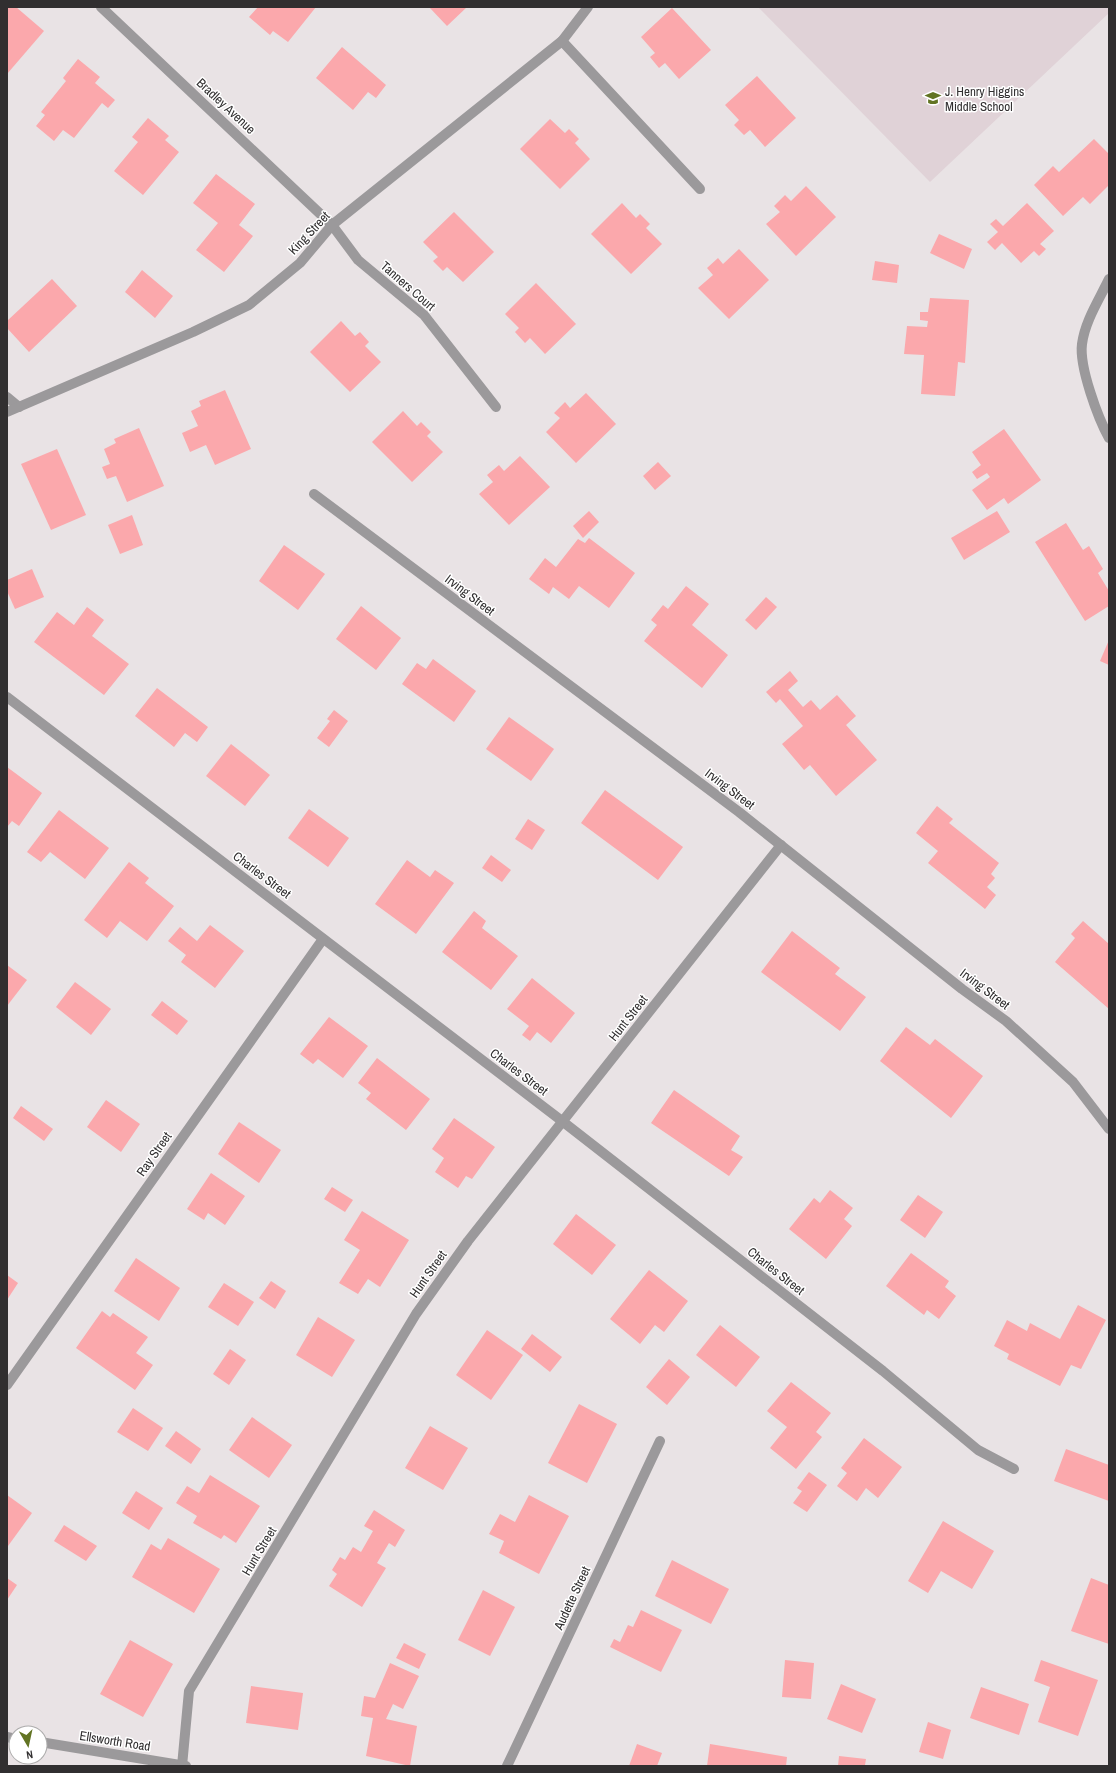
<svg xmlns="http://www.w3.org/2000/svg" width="1116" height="1773" viewBox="0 0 1116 1773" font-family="'Archivo Narrow',sans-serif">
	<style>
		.built { fill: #e0d2d7 }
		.building { fill: #fba8ac }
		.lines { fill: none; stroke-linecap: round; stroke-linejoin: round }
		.minor { stroke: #9b999b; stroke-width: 10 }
		.labels { text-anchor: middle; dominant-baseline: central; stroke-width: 3; stroke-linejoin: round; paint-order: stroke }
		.poi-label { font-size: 13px; fill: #312f30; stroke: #fff; text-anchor: start }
		.street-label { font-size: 13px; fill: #312f30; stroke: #fff }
	</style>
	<rect width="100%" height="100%" fill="#e9e3e5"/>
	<!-- built -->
	<path class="built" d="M758 7H1109V13L930 182Z"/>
	<!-- building -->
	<g class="building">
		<path d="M7 7H16L44 31 7 74Z"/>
		<path d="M258 7H316L288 42 273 31 270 35 249 17Z"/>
		<path d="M429 7H467L447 26Z"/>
		<path d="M672 8 711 50 679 79 665 63 659 68 650 57 655 53 641 37Z"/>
		<path d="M342 47 386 85 376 98 368 92 353 110 316 78Z"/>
		<path d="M78 59 100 77 95 83 115 100 108 108 102 103 74 138 63 130 54 141 36 126 45 115 41 112 66 81 63 78Z"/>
		<path d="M757 76 796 118 765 147 750 130 744 135 734 125 739 120 725 105Z"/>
		<path d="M148 118 169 136 165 140 179 152 143 195 114 171 138 142 132 137Z"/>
		<path d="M550 119 565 133 569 129 579 139 575 143 590 159 560 189 520 149Z"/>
		<path d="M1094 139 1109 154V185L1090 204 1083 197 1063 216 1034 185 1053 166 1059 172Z"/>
		<path d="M216 174 255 204 239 225 253 236 224 272 196 250 218 223 193 203Z"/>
		<path d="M806 186 836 217 796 256 766 224 780 212 774 206 785 195 791 201Z"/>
		<path d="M622 203 636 218 640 214 650 224 646 228 662 244 631 274 591 234Z"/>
		<path d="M1027 203 1054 231 1040 244 1046 249 1039 256 1034 251 1021 263 1002 243 995 250 987 242 998 232 990 224 996 219 1003 226Z"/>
		<path d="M454 212 494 252 463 282 447 267 443 271 433 261 438 257 423 242Z"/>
		<path d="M939 234 972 249 964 269 930 253Z"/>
		<path d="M739 249 769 280 729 319 698 288 713 275 707 268 718 258 723 264Z"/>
		<path d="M875 261 899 265 897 283 872 280Z"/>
		<path d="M142 270 173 296 155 318 125 292Z"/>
		<path d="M52 279 77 306 29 352 7 328V321Z"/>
		<path d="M536 283 576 324 545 354 530 338 525 343 515 332 519 328 505 314Z"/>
		<path d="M930 298 969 300 965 363 958 362 955 396 921 394 924 355 904 354 907 326 927 327 928 321 920 320V312H928Z"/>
		<path d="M341 321 355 336 360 332 369 342 365 346 381 362 350 392 310 352Z"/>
		<path d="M225 390 251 449 215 465 206 445 190 452 182 433 198 426 191 411 201 406 199 401Z"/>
		<path d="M586 393 616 424 576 463 546 432 560 418 554 413 565 402 570 408Z"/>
		<path d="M403 411 417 426 421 422 431 432 427 436 443 452 412 482 372 442Z"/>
		<path d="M139 428 164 486 127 502 116 476 107 479 102 467 110 464 104 449 116 443 114 439Z"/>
		<path d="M1004 429 1041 480 1008 504 1004 498 987 510 972 490 990 477 987 473 977 479 972 472 981 465 972 452Z"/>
		<path d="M57 449 86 515 51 530 21 464Z"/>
		<path d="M520 456 550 487 509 525 479 494 493 482 487 475 499 465 504 471Z"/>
		<path d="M658 462 671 476 655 490 643 476Z"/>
		<path d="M589 511 599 522 583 538 573 526Z"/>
		<path d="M997 511 1010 532 964 560 951 538Z"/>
		<path d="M132 515 143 545 120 554 108 525Z"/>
		<path d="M1066 523 1083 550 1089 546 1103 569 1098 573 1109 591V606L1085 621 1035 542Z"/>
		<path d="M589 538 635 573 609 608 579 586 569 599 553 587 549 594 529 579 545 558 556 567 578 539 585 543Z"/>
		<path d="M284 545 325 574 298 610 259 581Z"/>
		<path d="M32 569 44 597 15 609 7 591V580Z"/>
		<path d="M686 586 709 604 692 625 728 655 702 688 644 641 657 625 651 620 663 605 668 609Z"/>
		<path d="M766 597 777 607 756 630 745 620Z"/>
		<path d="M361 606 401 638 376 670 336 639Z"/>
		<path d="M87 607 104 620 92 636 129 664 104 695 34 642 57 612 74 625Z"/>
		<path d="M1109 640V665L1100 661Z"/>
		<path d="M433 659 476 691 454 722 402 684 417 663 426 669Z"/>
		<path d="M790 671 798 681 788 690 803 707 811 700 820 710 837 695 856 716 846 725 877 760 836 796 810 765 804 770 782 744 803 726 780 699 776 703 766 692Z"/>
		<path d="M157 688 208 727 197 742 185 733 174 747 135 716Z"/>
		<path d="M334 710 348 721 329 747 317 738 330 721 327 719Z"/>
		<path d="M509 717 554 749 531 781 486 749Z"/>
		<path d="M231 744 270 775 245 806 206 776Z"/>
		<path d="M7 767 42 793 19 826 12 821 7 827Z"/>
		<path d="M605 790 683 847 658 880 581 823Z"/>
		<path d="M937 806 953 819 949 823 999 863 991 874 995 878 987 887 996 895 985 909 928 863 938 851 916 833Z"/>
		<path d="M309 809 349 838 328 867 288 838Z"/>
		<path d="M59 810 109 848 85 879 50 852 41 862 27 852Z"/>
		<path d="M528 819 545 830 532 850 515 839Z"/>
		<path d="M491 855 511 870 502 882 482 868Z"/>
		<path d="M407 860 430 877 435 870 454 883 416 934 375 904Z"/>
		<path d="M129 862 149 878 145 883 174 906 147 941 120 921 107 938 84 920Z"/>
		<path d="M474 911 486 921 482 928 518 956 491 990 442 952Z"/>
		<path d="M1083 921 1109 944V1009L1055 962 1075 938 1071 934Z"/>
		<path d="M210 925 244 951 215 988 181 962 186 955 168 941 180 927 197 941Z"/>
		<path d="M792 931 840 968 835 974 866 997 840 1031 761 972Z"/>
		<path d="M7 965 27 980 7 1006Z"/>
		<path d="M532 978 575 1013 551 1043 537 1032 530 1041 522 1035 529 1026 507 1009Z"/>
		<path d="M75 982 111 1009 91 1035 56 1007Z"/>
		<path d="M162 1001 188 1021 177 1035 151 1015Z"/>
		<path d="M329 1017 368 1046 343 1078 318 1059 313 1064 300 1054Z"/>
		<path d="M906 1027 930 1045 935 1039 983 1076 951 1118 880 1061Z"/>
		<path d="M377 1058 430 1099 406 1130 366 1099 371 1093 358 1083Z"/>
		<path d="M674 1090 740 1136 731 1150 743 1157 729 1176 651 1123Z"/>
		<path d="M106 1100 140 1124 121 1152 87 1127Z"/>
		<path d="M21 1106 53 1129 44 1141 13 1118Z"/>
		<path d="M454 1118 495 1147 472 1179 466 1176 458 1188 435 1172 444 1158 432 1149Z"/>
		<path d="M239 1122 281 1150 259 1183 218 1154Z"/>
		<path d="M211 1173 245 1196 225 1225 208 1213 204 1220 187 1209Z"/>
		<path d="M332 1187 353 1200 345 1212 324 1199Z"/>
		<path d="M830 1190 853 1208 844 1219 852 1226 826 1259 789 1229 814 1198 820 1203Z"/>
		<path d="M918 1195 943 1212 925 1238 900 1220Z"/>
		<path d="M362 1211 409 1240 380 1287 368 1279 358 1294 339 1283 360 1250 344 1240Z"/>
		<path d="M576 1214 616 1245 592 1275 553 1244Z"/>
		<path d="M911 1253 949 1281 945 1287 956 1296 939 1319 927 1310 924 1315 886 1286Z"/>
		<path d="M136 1258 180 1288 159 1321 114 1291Z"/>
		<path d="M649 1270 688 1301 664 1332 655 1325 640 1344 610 1319Z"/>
		<path d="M7 1275 18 1283 7 1300Z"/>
		<path d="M271 1281 286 1291 275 1309 259 1298Z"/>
		<path d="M224 1283 254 1302 238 1326 208 1307Z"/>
		<path d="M1078 1305 1106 1320 1081 1369 1071 1365 1060 1386 1007 1359 1009 1354 994 1346 1007 1320 1027 1331 1030 1323 1060 1339Z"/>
		<path d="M102 1311 110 1317 113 1313 148 1337 136 1353 153 1365 135 1390 76 1348Z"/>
		<path d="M318 1317 355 1340 332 1377 296 1355Z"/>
		<path d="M720 1325 760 1357 736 1387 696 1355Z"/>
		<path d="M487 1330 523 1355 491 1400 456 1375Z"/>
		<path d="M532 1334 562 1357 550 1372 521 1349Z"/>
		<path d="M230 1349 246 1360 229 1385 213 1374Z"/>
		<path d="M669 1359 690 1377 667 1405 646 1387Z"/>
		<path d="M791 1382 831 1413 816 1432 822 1437 796 1469 770 1448 787 1427 767 1411Z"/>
		<path d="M579 1404 617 1424 587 1483 548 1463Z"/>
		<path d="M133 1408 163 1428 148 1451 117 1432Z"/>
		<path d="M252 1417 292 1445 269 1478 229 1450Z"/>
		<path d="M430 1426 468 1448 443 1490 405 1468Z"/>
		<path d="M176 1431 201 1449 191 1464 165 1446Z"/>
		<path d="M864 1438 902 1467 878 1498 866 1488 857 1501 837 1486 847 1473 841 1468Z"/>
		<path d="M1066 1449 1109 1465V1501L1054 1481Z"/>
		<path d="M809 1472 827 1485 807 1512 793 1503 802 1491 797 1488Z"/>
		<path d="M210 1475 260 1506 236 1543 224 1535 221 1539 193 1523 197 1516 176 1503 187 1486 199 1493Z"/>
		<path d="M136 1491 163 1508 149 1530 122 1513Z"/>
		<path d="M7 1495 32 1513 8 1546 7 1545Z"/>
		<path d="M529 1495 569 1516 539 1574 499 1553 504 1541 489 1534 500 1514 515 1522Z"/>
		<path d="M374 1510 405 1530 395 1547 389 1543 377 1563 386 1568 362 1607 329 1586 337 1574 332 1570 340 1557 345 1560 353 1547 361 1552 373 1531 364 1526Z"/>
		<path d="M943 1521 994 1551 972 1589 941 1571 928 1593 908 1581Z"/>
		<path d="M64 1525 97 1546 86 1561 54 1541Z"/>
		<path d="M168 1538 220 1569 194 1613 132 1577 151 1544 161 1550Z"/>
		<path d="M672 1560 729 1589 711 1624 655 1596Z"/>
		<path d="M7 1578 17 1585 7 1600Z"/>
		<path d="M1091 1578 1109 1585V1644L1071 1631Z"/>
		<path d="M483 1590 515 1607 490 1656 458 1640Z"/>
		<path d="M641 1610 682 1630 661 1672 610 1647 614 1639 620 1642 628 1625 633 1627Z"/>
		<path d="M130 1640 173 1664 143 1717 100 1694Z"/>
		<path d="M404 1643 426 1654 419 1669 396 1658Z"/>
		<path d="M785 1660 814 1663 811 1699 782 1697Z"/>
		<path d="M1041 1660 1098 1680 1078 1736 1038 1722 1050 1687 1034 1681Z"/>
		<path d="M390 1663 419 1676 403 1709 393 1704 386 1719 417 1726 410 1766 366 1756 373 1718 361 1716 364 1696 375 1698Z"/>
		<path d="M841 1684 876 1699 862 1733 827 1719Z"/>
		<path d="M251 1686 303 1693 298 1730 246 1723Z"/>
		<path d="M981 1687 1029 1704 1019 1735 970 1718Z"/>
		<path d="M928 1722 951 1730 943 1759 919 1752Z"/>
		<path d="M637 1744 662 1753 657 1766H629Z"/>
		<path d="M710 1744 787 1757 786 1766H707Z"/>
		<path d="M839 1756 866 1759 865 1765 868 1766H838Z"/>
	</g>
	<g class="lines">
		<!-- minor -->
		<g class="minor">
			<path d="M101 7 332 225 358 260 424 315 496 407"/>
			<path d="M562 41 700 189"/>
			<path d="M1109 279C1099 300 1085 321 1082 344 1079 367 1098 418 1109 438"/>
			<path d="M7 397 19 407"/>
			<path d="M7 412 193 332 249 305 300 263 332 225 562 41 588 7"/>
			<path d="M314 494 739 812 962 989 1006 1021 1073 1082 1109 1129"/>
			<path d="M7 697 562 1121 883 1371 978 1450 1014 1469"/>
			<path d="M7 1385 323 939"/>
			<path d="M7 1737 16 1739"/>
			<path d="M40 1742 186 1766"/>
			<path d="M182 1766 189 1691 416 1314 468 1241 781 845"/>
			<path d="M507 1766 660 1441"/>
		</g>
	</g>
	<!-- icons -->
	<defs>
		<symbol id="school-bare" viewBox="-9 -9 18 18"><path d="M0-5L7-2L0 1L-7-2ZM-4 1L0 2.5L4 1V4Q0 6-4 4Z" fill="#627423" stroke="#fff" stroke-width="2.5" paint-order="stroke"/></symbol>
	</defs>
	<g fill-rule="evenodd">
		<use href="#school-bare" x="922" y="87" width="22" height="22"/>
	</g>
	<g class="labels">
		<!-- poi labels -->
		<g class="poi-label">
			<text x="945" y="91">J. Henry Higgins<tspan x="945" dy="15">Middle School</tspan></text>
		</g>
		<!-- street labels -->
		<g class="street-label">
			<text transform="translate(226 106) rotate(43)">Bradley Avenue</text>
			<text transform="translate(309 233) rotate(-47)">King Street</text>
			<text transform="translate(408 286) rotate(41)">Tanners Court</text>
			<text transform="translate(470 595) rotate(37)">Irving Street</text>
			<text transform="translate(730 789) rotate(37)">Irving Street</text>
			<text transform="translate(262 875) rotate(37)">Charles Street</text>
			<text transform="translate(985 989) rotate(37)">Irving Street</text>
			<text transform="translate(628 1018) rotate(-52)">Hunt Street</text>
			<text transform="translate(519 1072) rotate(37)">Charles Street</text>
			<text transform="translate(154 1154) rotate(-55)">Ray Street</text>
			<text transform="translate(776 1271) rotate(38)">Charles Street</text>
			<text transform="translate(428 1274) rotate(-55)">Hunt Street</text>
			<text transform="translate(259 1551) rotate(-59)">Hunt Street</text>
			<text transform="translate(572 1598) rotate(-65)">Audette Street</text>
			<text transform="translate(115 1741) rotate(9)">Ellsworth Road</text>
		</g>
	</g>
	<!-- border -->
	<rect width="1116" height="1773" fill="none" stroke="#312f30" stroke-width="16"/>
	<!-- north arrow -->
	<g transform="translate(28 1745) rotate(171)"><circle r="19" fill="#ffffff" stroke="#adacac"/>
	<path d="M0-3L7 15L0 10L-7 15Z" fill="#627423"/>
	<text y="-6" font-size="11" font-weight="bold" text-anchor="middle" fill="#312f30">N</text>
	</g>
</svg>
